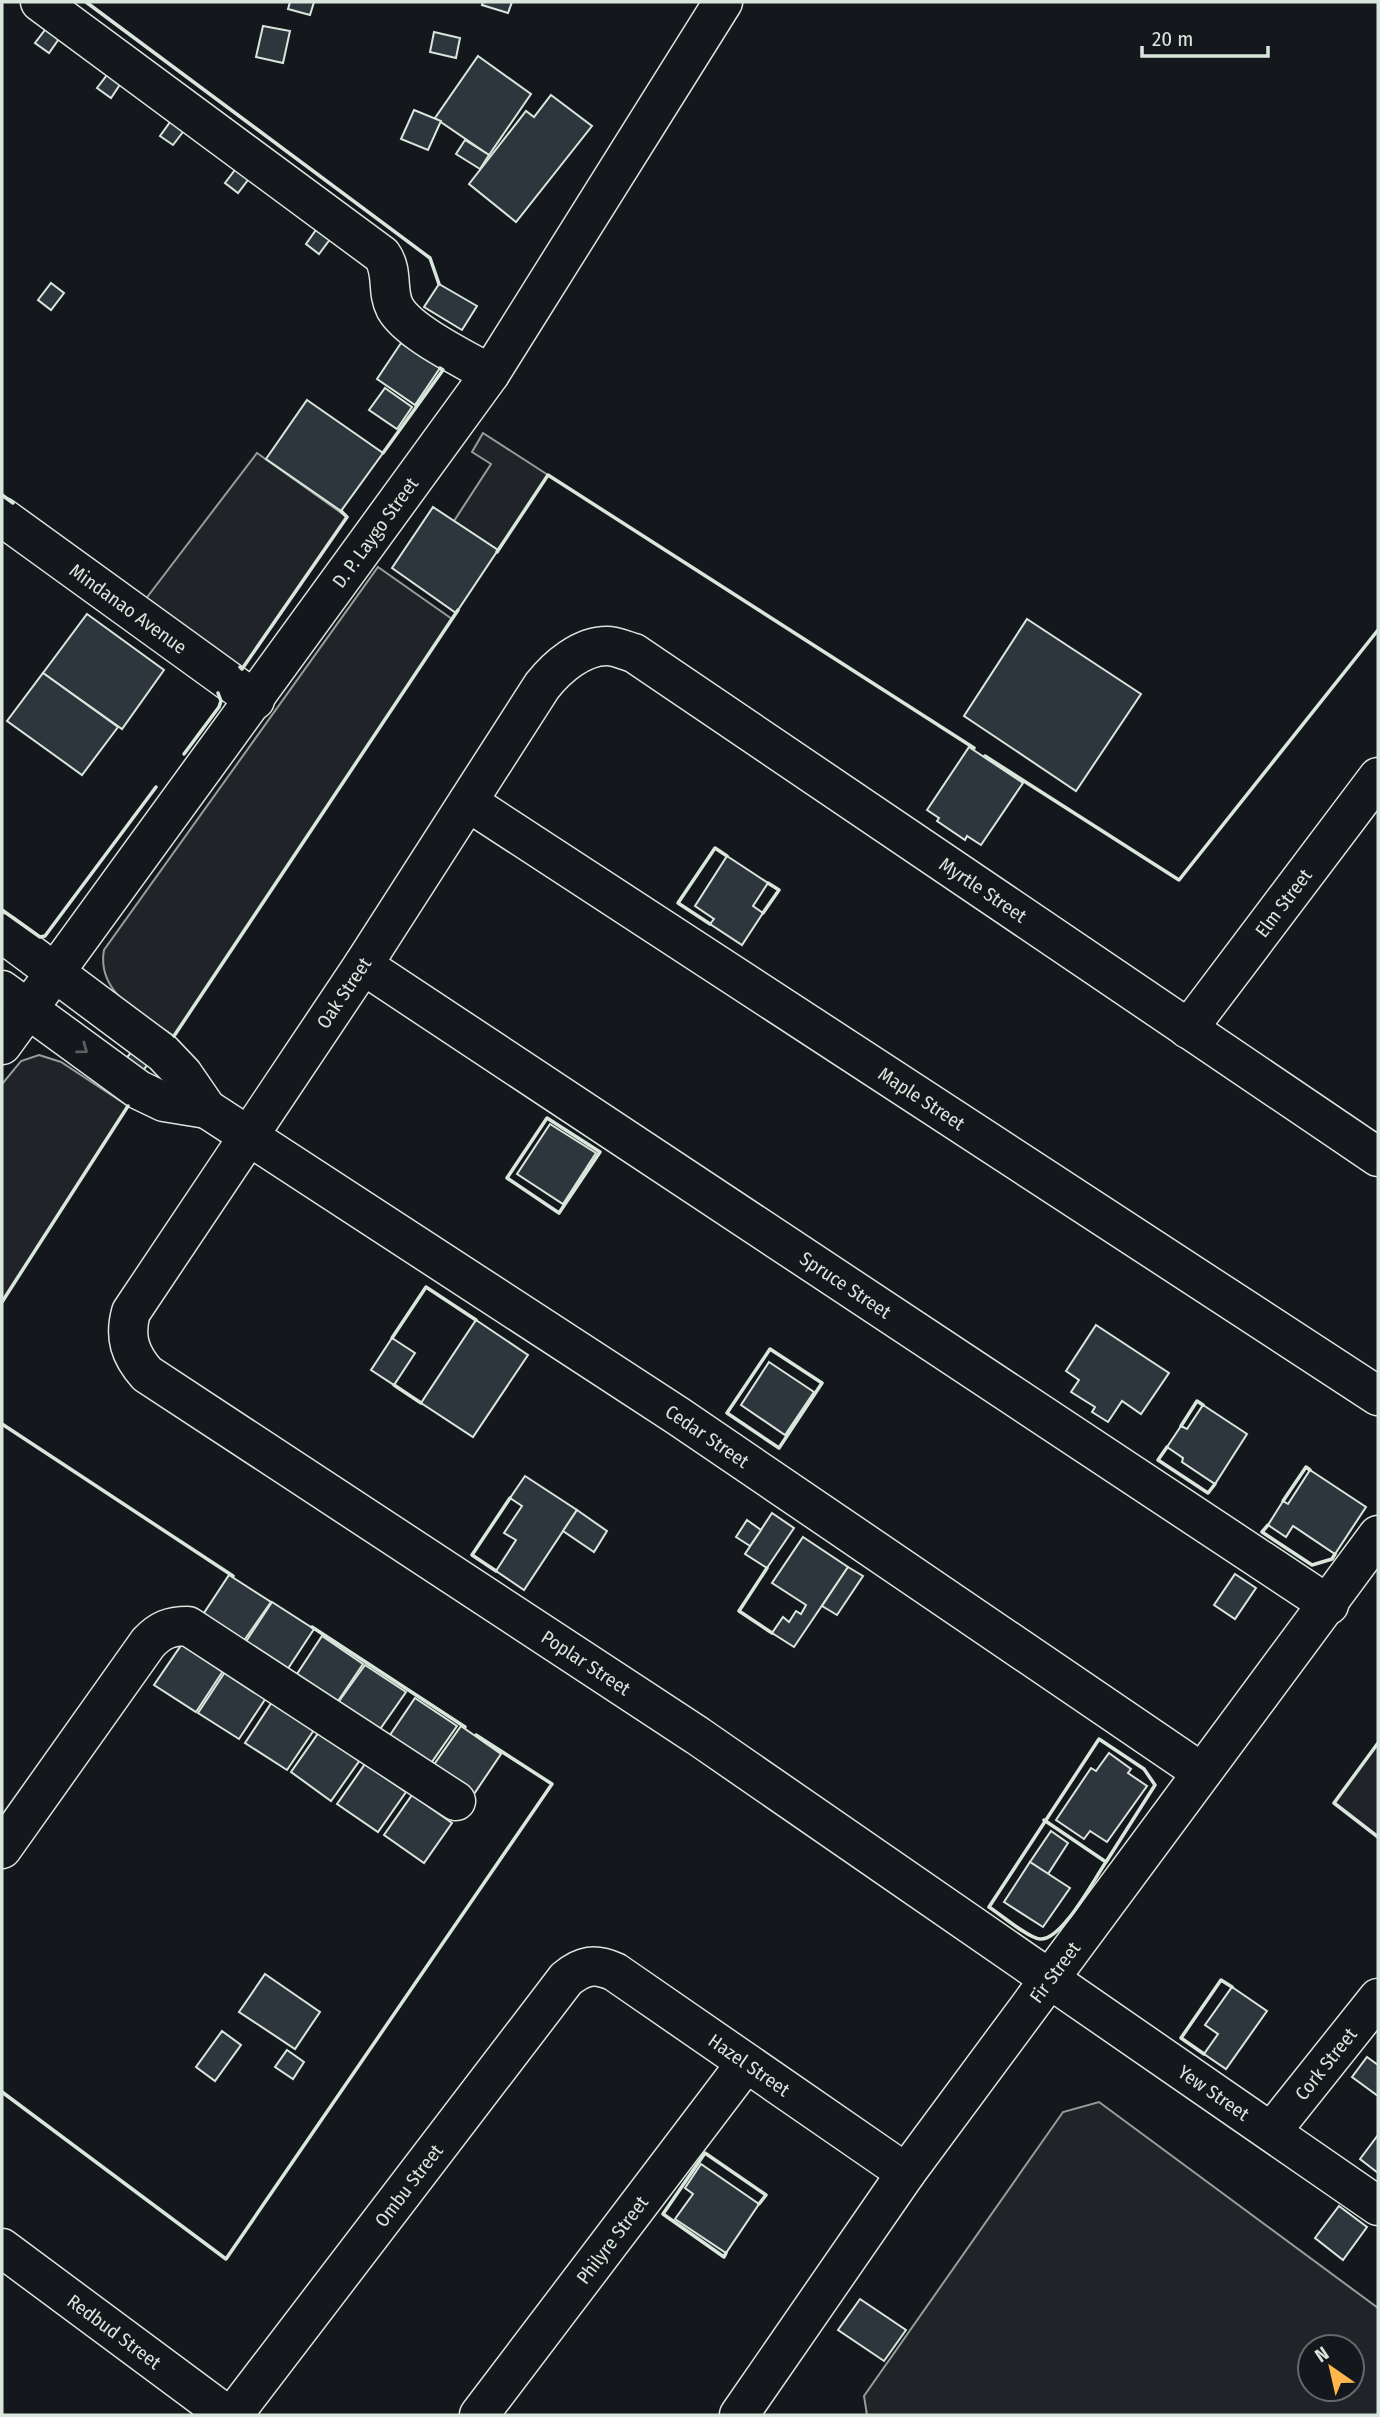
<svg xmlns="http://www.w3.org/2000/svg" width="1380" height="2417" viewBox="0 0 1380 2417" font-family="'Fira Sans Condensed',sans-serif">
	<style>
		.green { fill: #202428; stroke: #939e99; stroke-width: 2; fill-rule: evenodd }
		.building { fill: #2c363c; stroke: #d8e6dc; stroke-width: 2 }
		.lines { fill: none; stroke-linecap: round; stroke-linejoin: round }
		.minor-casing { stroke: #d8e6dc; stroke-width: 41 }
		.major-casing { stroke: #d8e6dc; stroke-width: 41 }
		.minor { stroke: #14181c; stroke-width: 38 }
		.major { stroke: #14181c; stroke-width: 38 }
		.wall { stroke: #d8e6dc; stroke-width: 3.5 }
		.oneway { stroke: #59605f }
		.labels { text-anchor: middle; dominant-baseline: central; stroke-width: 5; stroke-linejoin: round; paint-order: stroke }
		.street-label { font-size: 19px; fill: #d8e6dc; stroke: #14181c }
	</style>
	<rect width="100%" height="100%" fill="#14181c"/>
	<!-- green -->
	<g class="green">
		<path d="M483 433 548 475 498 550 454 521 491 464 472 452Z"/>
		<path d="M257 453 347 517 242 669 145 600Z"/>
		<path d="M378 567 452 619 174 1036C143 1015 96 994 104 950Z"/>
		<path d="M39 1055 61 1062 128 1106 2 1302V1084L21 1061Z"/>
		<path d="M1378 1743V1837L1334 1803Z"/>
		<path d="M1099 2102 1378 2308V2415H867L864 2396 1063 2112ZM1352 2347V2389H1310V2347Z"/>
	</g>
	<!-- building -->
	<g class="building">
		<path d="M290 2H314L310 15 288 9Z"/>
		<path d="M483 2H512L508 13 482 5Z"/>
		<path d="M48 26 61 36 49 53 35 43Z"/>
		<path d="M263 26 290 31 283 63 256 57Z"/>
		<path d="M434 32 460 38 456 58 430 52Z"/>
		<path d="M478 56 531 94 489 155 435 118Z"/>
		<path d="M110 71 123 80 111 98 97 88Z"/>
		<path d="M551 95 592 126 516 222 469 184 526 111 534 117Z"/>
		<path d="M414 110 441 121 428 150 401 139Z"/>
		<path d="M173 118 186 128 173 145 160 136Z"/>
		<path d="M465 140 489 155 480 169 456 154Z"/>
		<path d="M238 166 251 176 238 193 225 183Z"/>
		<path d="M318 227 331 238 319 254 306 244Z"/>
		<path d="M51 283 64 293 51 310 38 300Z"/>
		<path d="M439 284 477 306 462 330 424 307Z"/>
		<path d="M401 343 440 368 415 405 377 379Z"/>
		<path d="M385 388 412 407 397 429 369 410Z"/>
		<path d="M307 400 383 453 341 511 266 459Z"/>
		<path d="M433 507 498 550 456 613 392 568Z"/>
		<path d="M87 614 164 670 122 729 43 673Z"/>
		<path d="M1027 619 1141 694 1076 791 964 716Z"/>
		<path d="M43 673 118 727 82 775 7 721Z"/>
		<path d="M969 747 1023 783 981 845 967 836 965 840 937 821 939 818 927 810Z"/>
		<path d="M727 856 768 883 753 906 763 913 742 945 710 924 714 919 695 906Z"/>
		<path d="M133 1050 150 1062 141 1073 124 1061Z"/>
		<path d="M550 1124 596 1153 563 1204 517 1174Z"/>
		<path d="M476 1320 528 1355 473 1437 421 1403Z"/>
		<path d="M1096 1325 1169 1373 1141 1414 1122 1401 1108 1422 1092 1412 1095 1407 1071 1392 1079 1380 1066 1371Z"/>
		<path d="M392 1338 415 1353 394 1385 371 1370Z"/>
		<path d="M769 1362 814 1392 785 1435 741 1405Z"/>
		<path d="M1203 1405 1247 1434 1215 1484 1182 1462 1183 1458 1167 1447 1181 1426 1187 1429Z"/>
		<path d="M1310 1470 1366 1507 1335 1554 1293 1526 1286 1537 1268 1525 1283 1501 1288 1504Z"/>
		<path d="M525 1476 577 1510 524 1590 496 1571 516 1540 504 1533 522 1506 510 1498Z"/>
		<path d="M577 1510 607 1531 594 1552 563 1531Z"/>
		<path d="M772 1513 794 1528 767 1568 745 1554Z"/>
		<path d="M747 1520 761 1530 750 1546 736 1537Z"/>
		<path d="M803 1537 848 1567 794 1647 772 1633 783 1617 789 1622 796 1611 801 1614 806 1605 772 1583Z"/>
		<path d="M848 1567 863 1576 837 1615 822 1606Z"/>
		<path d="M1235 1574 1256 1588 1235 1619 1214 1605Z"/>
		<path d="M229 1575 271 1602 243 1642 202 1616Z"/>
		<path d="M272 1602 314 1629 287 1670 245 1643Z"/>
		<path d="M322 1636 363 1664 336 1704 295 1677Z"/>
		<path d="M182 1644 223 1671 196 1712 154 1685Z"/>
		<path d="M365 1665 406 1692 378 1732 337 1704Z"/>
		<path d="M225 1672 266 1698 239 1739 198 1713Z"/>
		<path d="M415 1698 457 1726 429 1766 388 1738Z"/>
		<path d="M272 1702 314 1730 287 1770 245 1743Z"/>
		<path d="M461 1726 501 1754 474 1794 433 1766Z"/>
		<path d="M319 1732 360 1760 331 1801 291 1772Z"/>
		<path d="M1109 1753 1131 1769 1128 1773 1147 1786 1107 1842 1090 1831 1084 1839 1056 1820 1091 1768 1096 1771Z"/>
		<path d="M365 1764 406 1792 378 1832 337 1804Z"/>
		<path d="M412 1795 452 1823 424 1863 384 1835Z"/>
		<path d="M1051 1831 1068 1843 1048 1874 1030 1862Z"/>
		<path d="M1030 1862 1070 1888 1043 1927 1004 1902Z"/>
		<path d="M265 1974 320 2012 295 2049 239 2012Z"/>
		<path d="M1232 1987 1267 2011 1226 2069 1204 2054 1218 2034 1205 2025Z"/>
		<path d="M222 2031 241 2045 215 2081 196 2067Z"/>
		<path d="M287 2050 304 2062 293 2079 275 2067Z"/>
		<path d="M1367 2057 1378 2065V2096L1352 2077Z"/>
		<path d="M1378 2135V2173L1360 2159Z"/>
		<path d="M701 2164 759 2204 726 2253 675 2219 693 2194 685 2188Z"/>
		<path d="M1339 2206 1367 2227 1343 2260 1315 2238Z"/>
		<path d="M860 2299 906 2330 884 2361 838 2330Z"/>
	</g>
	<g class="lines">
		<defs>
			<g id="minor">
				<path d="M40 2 382 255C394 272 386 291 395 308 409 333 465 359 490 374"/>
				<path id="s1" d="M2 517 255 700"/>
				<path id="s2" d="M468 802 1378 1396"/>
				<path id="s3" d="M2 933 163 1053 183 1074 207 1109 678 1416 1201 1772"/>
				<path id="s4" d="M363 965 1329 1605"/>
				<path d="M2 990 139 1090 164 1102 207 1109"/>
				<path id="s5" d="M1188 1029 1378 777"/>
				<path id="s6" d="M1378 1157 634 653C626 651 616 646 607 646 581 646 557 667 542 686L363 965 131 1312C124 1337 130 1355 147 1374L698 1736 1378 2206"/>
				<path d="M2 1849 148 1643C160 1630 170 1626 188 1626L456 1801"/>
				<path id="s7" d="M1272 2131 1378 1998"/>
				<path id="s8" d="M2 2248 227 2415"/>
				<path id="s9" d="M233 2415 566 1979C583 1965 595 1963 615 1972L906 2173"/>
				<path id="s10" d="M479 2415 746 2063"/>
				<path id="s11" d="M739 2415 906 2173 1378 1535"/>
			</g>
			<g id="major">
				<path id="s12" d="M2 1045 490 374 723 2"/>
			</g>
		</defs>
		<!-- minor casing -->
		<use href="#minor" class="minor-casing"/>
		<!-- major casing -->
		<use href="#major" class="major-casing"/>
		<!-- minor -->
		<use href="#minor" class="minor"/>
		<!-- major -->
		<use href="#major" class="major"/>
		<!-- wall -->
		<g class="wall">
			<path d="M86 2 430 258 439 284"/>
			<path d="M383 453 443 370 440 368"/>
			<path d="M2 495 13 503"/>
			<path d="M497 552 548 475 974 748"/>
			<path d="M240 667 242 669 347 517 341 511"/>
			<path d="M184 754 219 707 221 701 218 693"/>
			<path d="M985 756 1179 880 1378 630"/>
			<path d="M2 910 40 937 45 936 156 787"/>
			<path d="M763 913 779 890 768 883"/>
			<path d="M710 924 678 903 715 848 727 856"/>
			<path d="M174 1036 458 610"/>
			<path d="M547 1118 600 1152 559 1213 507 1178Z"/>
			<path d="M2 1302 128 1106"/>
			<path d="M392 1338 426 1287 476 1320"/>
			<path d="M770 1349 822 1383 779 1448 727 1413Z"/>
			<path d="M394 1385 421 1403"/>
			<path d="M2 1424 233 1576"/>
			<path d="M1181 1426 1197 1401 1203 1405"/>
			<path d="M1167 1447 1158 1460 1208 1493 1215 1484"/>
			<path d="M1283 1501 1306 1467 1310 1470"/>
			<path d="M1268 1525 1262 1532 1312 1565 1332 1559 1335 1554"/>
			<path d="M767 1568 739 1611 772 1633"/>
			<path d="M496 1571 472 1555 510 1498"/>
			<path d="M312 1627 465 1727"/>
			<path d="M1378 1743 1334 1803 1378 1837"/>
			<path d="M1044 1820 1106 1862C1094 1879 1062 1941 1040 1939 1028 1938 1000 1914 989 1907L1099 1739 1144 1769 1155 1785 1106 1862"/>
			<path d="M1204 2054 1181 2038 1221 1980 1232 1987"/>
			<path d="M2 2092 226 2259 552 1784 476 1735"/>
			<path d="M726 2253 724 2257 663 2214 705 2153 766 2195 759 2204"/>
		</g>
	</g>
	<!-- one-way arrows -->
	<defs><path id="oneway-chevron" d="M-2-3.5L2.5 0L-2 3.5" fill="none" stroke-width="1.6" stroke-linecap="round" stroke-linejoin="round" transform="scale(1.75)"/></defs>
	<use class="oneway" href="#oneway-chevron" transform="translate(83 1049) rotate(36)"/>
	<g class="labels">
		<!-- street labels -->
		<g class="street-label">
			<text stroke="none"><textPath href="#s12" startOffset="634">D. P. Laygo Street</textPath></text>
			<text stroke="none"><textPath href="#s1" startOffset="156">Mindanao Avenue</textPath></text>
			<text transform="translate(983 890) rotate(34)">Myrtle Street</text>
			<text stroke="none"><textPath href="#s5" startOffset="158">Elm Street</textPath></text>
			<text transform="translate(344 993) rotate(-56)">Oak Street</text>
			<text stroke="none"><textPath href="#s2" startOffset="542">Maple Street</textPath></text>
			<text stroke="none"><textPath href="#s4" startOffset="579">Spruce Street</textPath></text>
			<text stroke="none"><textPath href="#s3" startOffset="870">Cedar Street</textPath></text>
			<text stroke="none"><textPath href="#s6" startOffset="2347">Poplar Street</textPath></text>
			<text stroke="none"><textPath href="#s11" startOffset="544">Fir Street</textPath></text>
			<text stroke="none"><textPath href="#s7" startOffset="86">Cork Street</textPath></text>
			<text stroke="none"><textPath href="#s9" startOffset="765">Hazel Street</textPath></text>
			<text stroke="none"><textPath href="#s6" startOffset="3108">Yew Street</textPath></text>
			<text stroke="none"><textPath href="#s9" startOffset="289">Ombu Street</textPath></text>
			<text stroke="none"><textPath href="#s10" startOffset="220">Philyre Street</textPath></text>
			<text stroke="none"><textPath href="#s8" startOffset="140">Redbud Street</textPath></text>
		</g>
	</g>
	<!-- border -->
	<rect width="1380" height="2417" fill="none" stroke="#d8e6dc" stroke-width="7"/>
	<!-- north arrow -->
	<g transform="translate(1331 2368) rotate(326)"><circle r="33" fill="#14181c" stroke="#626a69" stroke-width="2"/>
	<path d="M0-5L12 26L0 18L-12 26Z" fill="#ffb74d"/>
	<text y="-10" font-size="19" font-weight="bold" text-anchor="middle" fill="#d8e6dc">N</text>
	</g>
	<!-- scale -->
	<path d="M1142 46v10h126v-10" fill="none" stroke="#d8e6dc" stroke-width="3.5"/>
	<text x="1152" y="46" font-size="21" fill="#d8e6dc" stroke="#14181c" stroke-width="5" paint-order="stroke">20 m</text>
</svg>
